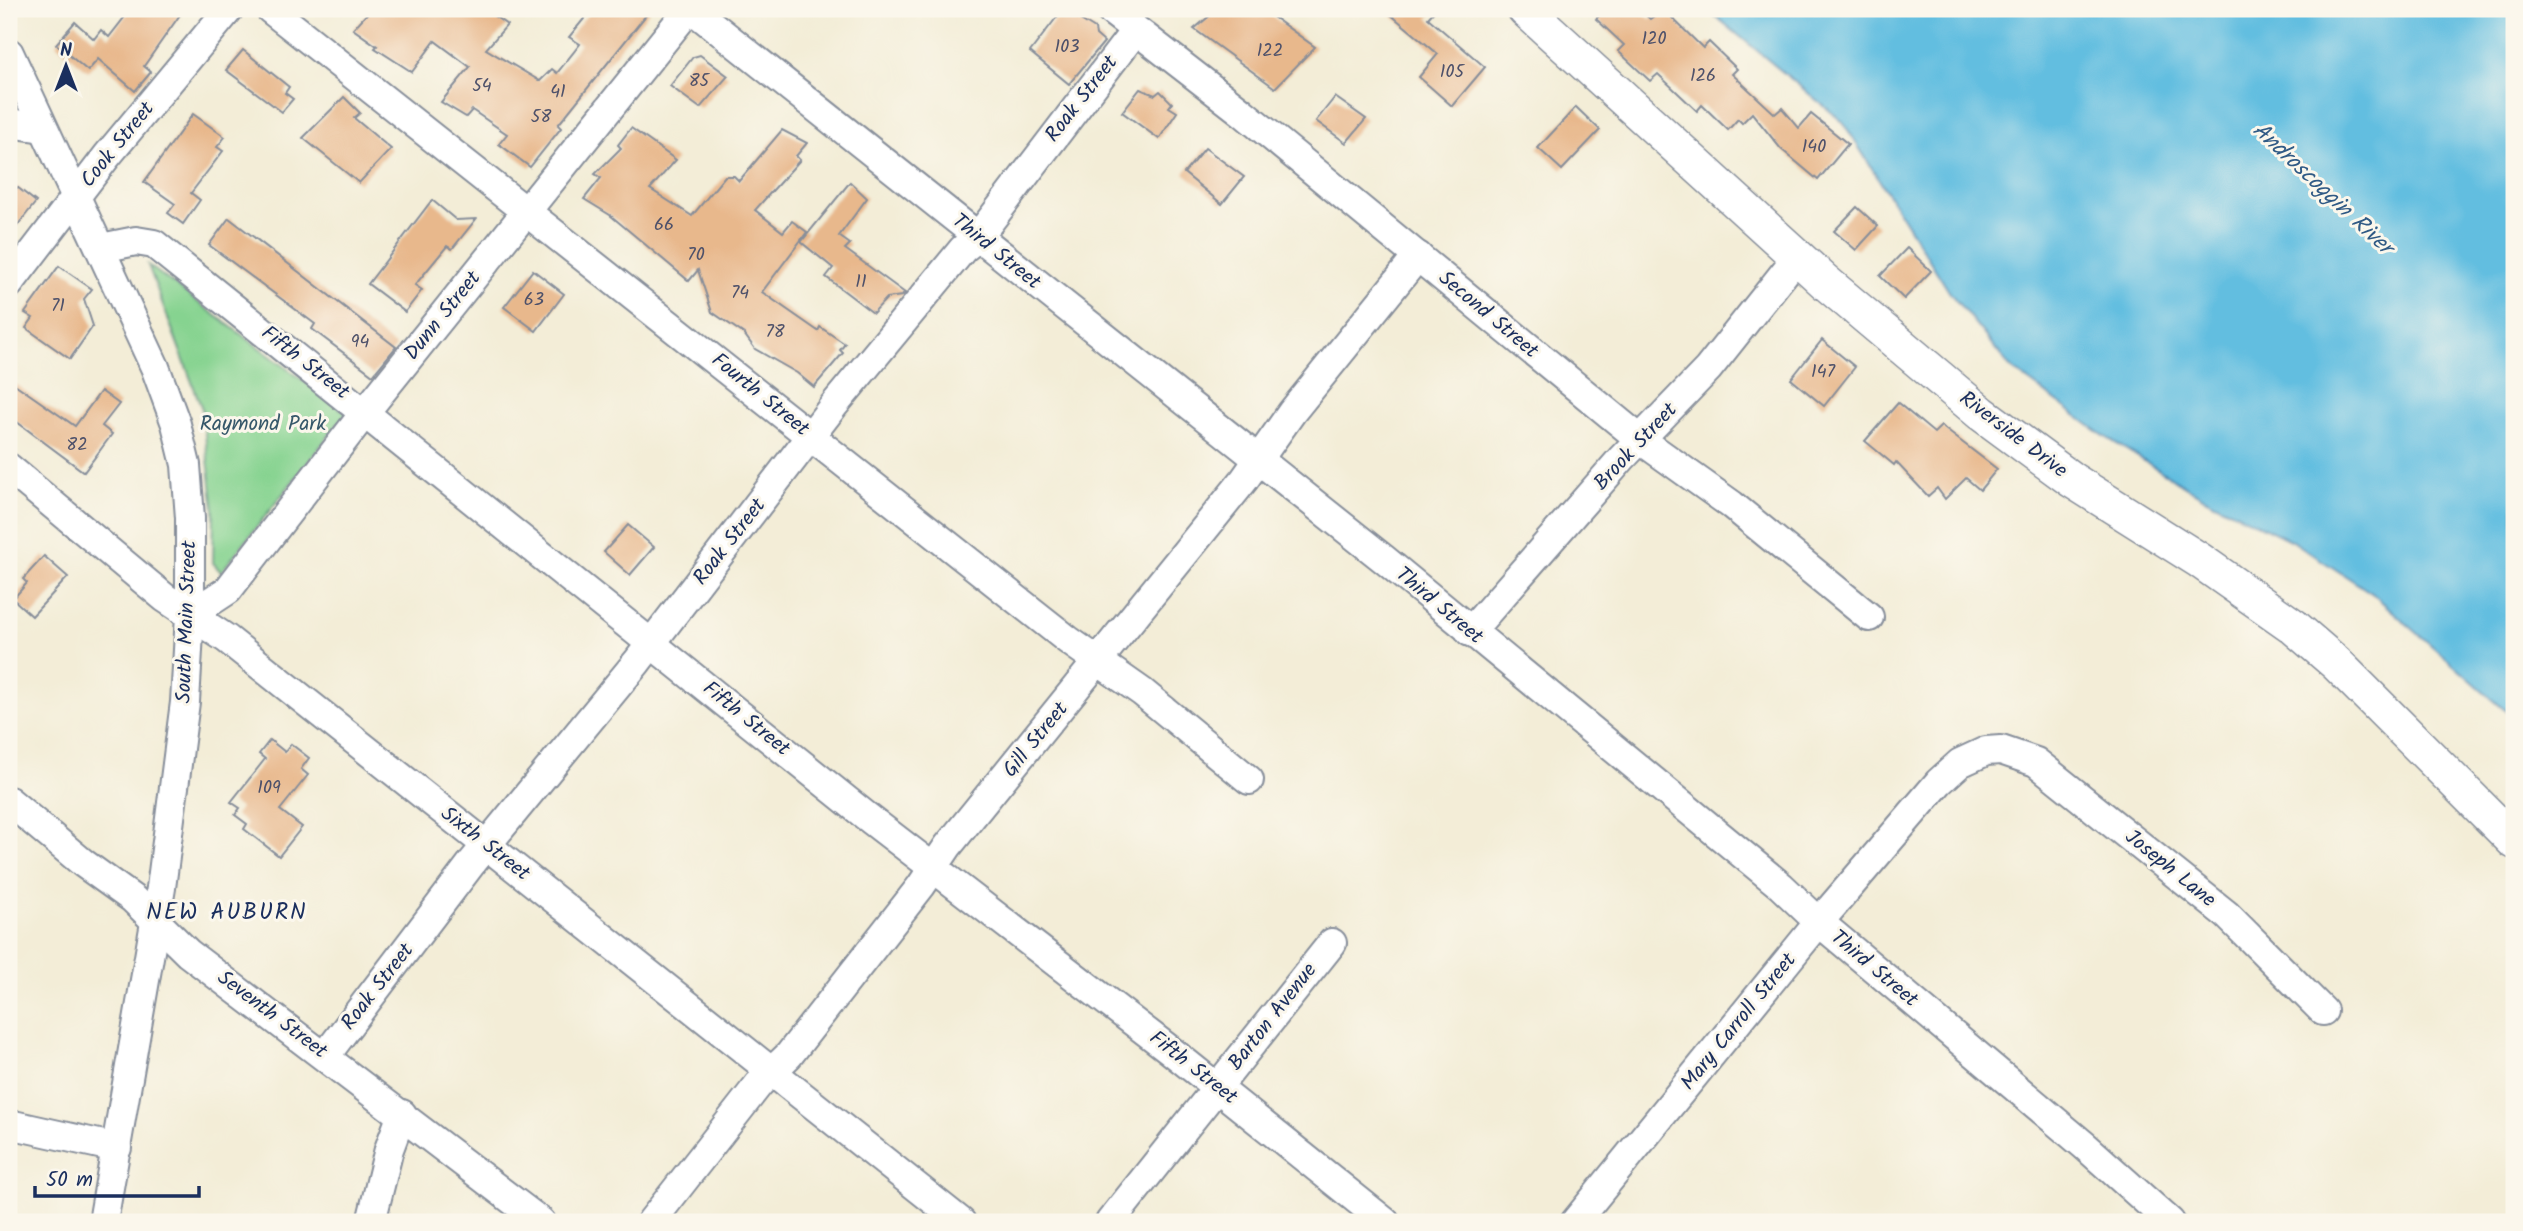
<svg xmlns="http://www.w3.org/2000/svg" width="2523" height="1231" viewBox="0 0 2523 1231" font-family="Kalam,sans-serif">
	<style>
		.green { fill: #86d390; stroke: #508177; stroke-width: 2 }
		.water { fill: #62bee0; stroke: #3e769f; stroke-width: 2 }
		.building { fill: #e8b88c }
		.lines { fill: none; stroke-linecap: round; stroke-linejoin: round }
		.minor-casing { stroke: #878e9a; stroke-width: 32 }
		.major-casing { stroke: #878e9a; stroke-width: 38 }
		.minor { stroke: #fff; stroke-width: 28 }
		.major { stroke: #fff; stroke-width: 35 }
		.labels { text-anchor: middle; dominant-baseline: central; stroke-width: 6; stroke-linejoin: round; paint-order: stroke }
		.number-label { font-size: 18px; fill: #4e516a }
		.street-label { font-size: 21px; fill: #1b2f5e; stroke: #fbf7ec }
		.park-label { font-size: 21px; fill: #36586a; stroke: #fbf7ec }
		.water-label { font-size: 23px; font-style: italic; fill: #305a85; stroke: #fbf7ec }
		.neighbourhood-label { font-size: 23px; letter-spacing: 2px; fill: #1b2f5e; stroke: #fbf7ec }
	</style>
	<rect width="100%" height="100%" fill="#fbf7ec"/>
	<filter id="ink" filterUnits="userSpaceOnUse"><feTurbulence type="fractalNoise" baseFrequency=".0143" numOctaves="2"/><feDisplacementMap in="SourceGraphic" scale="14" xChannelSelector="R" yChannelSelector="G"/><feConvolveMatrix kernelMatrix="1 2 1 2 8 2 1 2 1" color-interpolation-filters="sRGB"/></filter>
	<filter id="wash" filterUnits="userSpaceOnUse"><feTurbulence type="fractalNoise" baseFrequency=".00686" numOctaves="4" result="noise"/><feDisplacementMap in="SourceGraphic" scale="28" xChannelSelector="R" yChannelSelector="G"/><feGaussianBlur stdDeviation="1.57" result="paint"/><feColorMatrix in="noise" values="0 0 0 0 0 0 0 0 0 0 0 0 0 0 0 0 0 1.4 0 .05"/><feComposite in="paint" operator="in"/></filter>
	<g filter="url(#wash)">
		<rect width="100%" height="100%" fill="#f3edd7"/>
		<!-- green -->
		<path class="green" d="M148 265 347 413 221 572 213 563 214 510 202 409Z"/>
		<!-- water -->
		<path class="water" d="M1707 9H2514V718L2373 594 2294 542 2203 497 2104 436 2011 368 1950 293 1843 122Z"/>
		<g id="blocks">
			<!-- building -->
			<g class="building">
				<path d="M131 9H184L144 66 151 72 135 91 98 59 88 71 56 44 75 22 94 39 101 30 109 37Z"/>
				<path d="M371 9H484L507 25 486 49 540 81 552 69 557 73 580 44 569 37 592 9H651L558 125 561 128 530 167 499 144 507 134 472 110 466 117 441 102 470 67 435 41 412 72 375 48 377 46 353 29Z"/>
				<path d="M1063 9 1095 29 1096 35 1104 42 1069 84 1030 52Z"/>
				<path d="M1218 9H1262L1315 47 1275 88 1194 29Z"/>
				<path d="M1384 9H1436L1428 18 1485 67 1452 106 1419 77 1438 54Z"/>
				<path d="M1605 9H1639L1650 19 1663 9 1703 48 1709 42 1737 69 1732 74 1775 114 1782 108 1799 128 1811 114 1848 144 1818 180 1781 149 1752 113 1742 123 1738 119 1728 130 1702 105 1697 111 1658 74 1650 81 1618 51 1624 45 1596 19Z"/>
				<path d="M243 50 289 87 285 93 293 99 282 112 226 70Z"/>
				<path d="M700 55 728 76 700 108 670 86 693 57Z"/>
				<path d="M1140 89 1155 95 1160 91 1172 103 1169 107 1177 112 1159 139 1122 112Z"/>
				<path d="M344 97 360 113 354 118 391 149 359 183 303 138Z"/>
				<path d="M1335 97 1366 119 1346 143 1316 121Z"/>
				<path d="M1576 107 1600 130 1562 170 1538 148Z"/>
				<path d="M193 114 225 137 217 147 223 151 191 193 200 200 183 224 168 213 175 204 144 182Z"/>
				<path d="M631 128 676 160 650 189 692 216 725 176H734L739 181 782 130 807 143 796 156 800 160 755 210 783 232 792 221 807 232 762 292 818 331 820 327 845 344 840 350 843 353 814 387 797 373 755 349 744 334 712 312 698 270 689 281 610 215 584 199 601 178 595 174 621 148 618 145Z"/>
				<path d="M1205 148 1244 177 1222 204 1184 173Z"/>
				<path d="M850 182 867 198 839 236 850 244 845 249 905 293 902 296 887 298 873 313 826 277 833 268 801 242Z"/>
				<path d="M17 187 36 202 9 236V197Z"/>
				<path d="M432 200 456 220 476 219 452 249 447 246 415 285 422 290 405 312 368 284Z"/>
				<path d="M1857 207 1878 226 1856 250 1834 231Z"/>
				<path d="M229 218 396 347 373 375 312 329 315 324 209 245Z"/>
				<path d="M1907 248 1931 271 1904 299 1880 276Z"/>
				<path d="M59 266 92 289 84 299 93 326 70 359 26 328 33 318 25 313Z"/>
				<path d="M533 270 564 294 536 331 504 307Z"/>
				<path d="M1822 340 1855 367 1824 406 1791 379Z"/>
				<path d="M9 380 75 426 101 391 119 404 102 426 112 434 84 472 9 416Z"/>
				<path d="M1898 403 1934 433 1941 426 1997 469 1980 490 1966 478 1945 499 1937 488 1928 496 1896 462 1894 465 1865 441Z"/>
				<path d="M628 525 654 547 630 575 604 552Z"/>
				<path d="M44 556 68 577 32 616 13 599 27 583 23 579Z"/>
				<path d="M270 740 285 752 291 744 309 758 301 769 308 775 280 810 302 827 279 856 244 829 247 824 235 815 240 808 231 802 265 759 259 754Z"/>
			</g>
		</g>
	</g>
	<g filter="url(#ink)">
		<use href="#blocks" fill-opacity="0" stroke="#878e9a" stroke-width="2"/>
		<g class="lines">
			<defs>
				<g id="minor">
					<path d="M270 9 1068 640 1142 692 1249 780"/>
					<path d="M692 9 1385 560 1781 886 1819 922 2085 1146 2170 1222"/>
					<path d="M1109 9 1242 112 1641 440 1732 505 1869 617"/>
					<path d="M9 53 155 367 176 424 186 465 190 518V615L185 702 161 888 103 1222"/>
					<path d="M9 123 43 128"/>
					<path d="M101 248 136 241 154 244 866 816 1170 1050 1385 1222"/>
					<path d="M9 284 107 156 229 9"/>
					<path d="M9 468 165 598 227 639 961 1222"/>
					<path d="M190 615 228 590 366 411 689 9"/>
					<path d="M1470 632 1622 458 1708 369 1797 257"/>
					<path d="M9 801 83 863 133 899 188 953 541 1222"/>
					<path d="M326 1055 471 864 637 662 835 404 963 249 977 238 1135 31"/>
					<path d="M9 1124 117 1148"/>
					<path d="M371 1222 389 1149 402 1114"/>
					<path d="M651 1222 759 1084 789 1055 921 886 948 846 1244 480 1292 412 1418 256"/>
					<path d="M1110 1222 1332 943"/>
					<path d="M1575 1222 1819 922 1939 782 1960 763 1986 751 2001 750 2036 762 2227 915 2323 1011"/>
				</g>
				<path id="major" d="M1525 9 1824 281 1981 413 2072 480 2199 560 2293 626 2336 663 2514 841"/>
			</defs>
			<!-- minor casing -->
			<use href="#minor" class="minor-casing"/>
			<!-- major casing -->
			<use href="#major" class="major-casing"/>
			<!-- minor -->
			<use href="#minor" class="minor"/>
			<!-- major -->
			<use href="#major" class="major"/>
		</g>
	</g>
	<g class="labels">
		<!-- number labels -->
		<g class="number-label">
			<text x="1654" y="39">120</text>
			<text x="1067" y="47">103</text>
			<text x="1270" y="51">122</text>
			<text x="1452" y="72">105</text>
			<text x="1703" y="76">126</text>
			<text x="699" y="81">85</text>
			<text x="482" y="86">54</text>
			<text x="558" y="92">41</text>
			<text x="541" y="117">58</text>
			<text x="1814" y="147">140</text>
			<text x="664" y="225">66</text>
			<text x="696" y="255">70</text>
			<text x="861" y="282">11</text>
			<text x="740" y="293">74</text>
			<text x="534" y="300">63</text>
			<text x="58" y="306">71</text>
			<text x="775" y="332">78</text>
			<text x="360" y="342">94</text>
			<text x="1823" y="372">147</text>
			<text x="77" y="445">82</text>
			<text x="269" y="788">109</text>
		</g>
		<!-- street labels -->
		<g class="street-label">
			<text transform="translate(1082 99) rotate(-52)">Roak Street</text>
			<text transform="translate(118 145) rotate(-51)">Cook Street</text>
			<text transform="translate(996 252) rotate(39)">Third Street</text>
			<text transform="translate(1488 315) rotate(40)">Second Street</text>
			<text transform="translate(443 316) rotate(-51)">Dunn Street</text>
			<text transform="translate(305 363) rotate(38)">Fifth Street</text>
			<text transform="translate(760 395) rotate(39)">Fourth Street</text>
			<text transform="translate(2013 435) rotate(37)">Riverside Drive</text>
			<text transform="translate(1636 447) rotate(-47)">Brook Street</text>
			<text transform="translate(730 542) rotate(-52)">Roak Street</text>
			<text transform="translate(1439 606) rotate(40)">Third Street</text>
			<text transform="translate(187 622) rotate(-88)">South Main Street</text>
			<text transform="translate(746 719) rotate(39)">Fifth Street</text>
			<text transform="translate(1036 740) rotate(-51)">Gill Street</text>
			<text transform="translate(485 844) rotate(38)">Sixth Street</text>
			<text transform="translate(2170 869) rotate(39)">Joseph Lane</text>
			<text transform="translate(1874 969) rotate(40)">Third Street</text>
			<text transform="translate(378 987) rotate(-52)">Roak Street</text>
			<text transform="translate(272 1015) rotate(37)">Seventh Street</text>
			<text transform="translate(1273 1017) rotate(-52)">Barton Avenue</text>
			<text transform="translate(1739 1022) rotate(-51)">Mary Carroll Street</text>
			<text transform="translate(1193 1068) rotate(38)">Fifth Street</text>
		</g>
		<!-- park labels -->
		<g class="park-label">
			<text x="263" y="424">Raymond Park</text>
		</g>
		<!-- water labels -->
		<g class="water-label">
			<text transform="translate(2322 189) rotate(43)">Androscoggin River</text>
		</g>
		<!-- neighbourhood labels -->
		<g class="neighbourhood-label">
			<text x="227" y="913">NEW AUBURN</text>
		</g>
	</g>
	<!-- margin -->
	<rect width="2523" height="1231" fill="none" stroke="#fbf7ec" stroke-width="35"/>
	<!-- north arrow -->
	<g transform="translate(66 66)" stroke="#fbf7ec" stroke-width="5" paint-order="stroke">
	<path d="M0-5L12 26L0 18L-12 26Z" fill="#1b2f5e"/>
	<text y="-10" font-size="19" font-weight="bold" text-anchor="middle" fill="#1b2f5e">N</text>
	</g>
	<!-- scale -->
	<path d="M35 1186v10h164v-10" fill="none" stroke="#1b2f5e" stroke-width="3.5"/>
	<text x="46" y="1186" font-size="21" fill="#1b2f5e" stroke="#fbf7ec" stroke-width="5" paint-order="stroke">50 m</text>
</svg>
